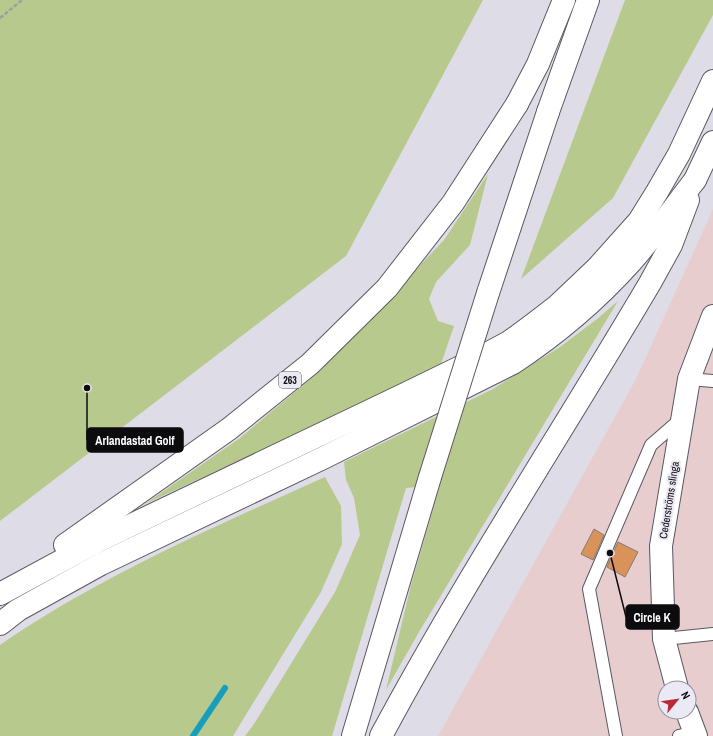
<svg xmlns="http://www.w3.org/2000/svg" width="713" height="736" viewBox="0 0 713 736" font-family="'Archivo Narrow',sans-serif">
	<style>
		.commercial { fill: #e8cdce; fill-rule: evenodd }
		.green { fill: #b7c98c }
		.lines { fill: none; stroke-linecap: round; stroke-linejoin: round }
		.stream { stroke: #179ebd; stroke-width: 6 }
		.building { fill: #d99259; stroke: #837b75 }
		.service-casing { stroke: #5a5861; stroke-width: 14 }
		.minor-casing { stroke: #5a5861; stroke-width: 24 }
		.secondary-casing { stroke: #5a5861; stroke-width: 24 }
		.motorway-casing { stroke: #5a5861; stroke-width: 24 }
		.path { stroke: #9d9da5; stroke-width: 2.5; stroke-dasharray: 4 2; stroke-linecap: butt }
		.service { stroke: #fff; stroke-width: 12 }
		.minor { stroke: #fff; stroke-width: 22 }
		.secondary { stroke: #fff; stroke-width: 22 }
		.motorway { stroke: #fff; stroke-width: 22 }
		.motorway-bridge-casing { stroke: #5a5861; stroke-width: 24; stroke-linecap: butt }
		.motorway-bridge { stroke: #fff; stroke-width: 22 }
		.labels { text-anchor: middle; dominant-baseline: central; stroke-width: 4; stroke-linejoin: round; paint-order: stroke }
		.shield { fill: #ebeaf4; stroke: #4f4f54; stroke-width: 1 }
		.shield-label { font-size: 10px; font-weight: bold; fill: #0c0c0f }
		.street-label { font-size: 11px; fill: #0c0c0f; stroke: #ebeaf4 }
		.leader { fill: none; stroke: #0c0c0f; stroke-width: 1.5 }
		.callout-dot { fill: #0c0c0f; stroke: #ebeaf4; stroke-width: 1.5 }
		.callout { fill: #0c0c0f; stroke: #0c0c0f; stroke-width: 1.5 }
		.callout-label { font-size: 12px; text-anchor: middle; font-weight: bold; fill: #fff }
	</style>
	<rect width="100%" height="100%" fill="#dedde7"/>
	<!-- commercial -->
	<path class="commercial" d="M713 209V736H438L636 379ZM665 688H689V712H665Z"/>
	<!-- green -->
	<g class="green">
		<path d="M0 0H483L346 256 0 521Z"/>
		<path d="M625 0H713V15L613 198 521 279Z"/>
		<path d="M488 174 470 245 436 282 429 299 438 321 454 326 440 367 145 504 240 438 321 370 444 240Z"/>
		<path d="M618 301 419 632 386 690 411 585 440 485 406 488 332 736H245L254 724 335 592 360 535 354 498 346 480 344 462 493 389 560 347 597 319Z"/>
		<path d="M325 477 341 506 342 544 321 592 233 736H0V645C100 576 214 527 325 477Z"/>
	</g>
	<g class="lines">
		<!-- stream -->
		<path class="stream" d="M193 736 225 688"/>
	</g>
	<!-- building -->
	<g class="building">
		<path d="M594 529 604 535 593 560 581 554Z"/>
		<path d="M618 542 638 552 625 577 607 567Z"/>
	</g>
	<g class="lines">
		<defs>
			<g id="service">
				<path d="M689 379 713 381"/>
				<path d="M664 639 713 634"/>
				<path d="M616 736 589 589 651 445 682 418"/>
				<path d="M679 736 695 733"/>
			</g>
			<g id="minor">
				<path d="M677 688 664 639 661 546 689 379 713 316"/>
				<path d="M687 712 696 736"/>
			</g>
			<g id="secondary">
				<path d="M517 104 538 64 564 0"/>
				<path d="M548 112 588 0"/>
				<path d="M695 180 713 142"/>
			</g>
			<g id="motorway">
				<path d="M488 293 548 112"/>
				<path d="M65 545 229 429 310 364 387 288 453 203 517 104"/>
				<path d="M0 594 100 540 403 395 479 358 509 342 531 326 557 306 597 268 639 221 657 192 679 154 713 81"/>
				<path d="M0 624 18 610 101 564 325 457 513 363C557 334 596 301 631 262 654 236 674 207 695 180"/>
				<path d="M353 736 430 477"/>
				<path d="M381 736C464 581 561 434 650 283L671 245 688 200"/>
			</g>
		</defs>
		<!-- service casing -->
		<use href="#service" class="service-casing"/>
		<!-- minor casing -->
		<use href="#minor" class="minor-casing"/>
		<!-- secondary casing -->
		<use href="#secondary" class="secondary-casing"/>
		<!-- motorway casing -->
		<use href="#motorway" class="motorway-casing"/>
		<!-- path -->
		<path class="path" d="M0 18 22 0"/>
		<!-- service -->
		<use href="#service" class="service"/>
		<!-- minor -->
		<use href="#minor" class="minor"/>
		<!-- secondary -->
		<use href="#secondary" class="secondary"/>
		<!-- motorway -->
		<use href="#motorway" class="motorway"/>
		<defs>
			<path id="motorway-bridge" d="M430 477 488 293"/>
		</defs>
		<!-- motorway-bridge casing -->
		<use href="#motorway-bridge" class="motorway-bridge-casing"/>
		<!-- motorway-bridge -->
		<use href="#motorway-bridge" class="motorway-bridge"/>
	</g>
	<g class="labels">
		<!-- shield labels -->
		<rect class="shield" x="279" y="372" width="22" height="16" rx="3"/>
		<g class="shield-label">
			<text x="290" y="380">263</text>
		</g>
		<!-- street labels -->
		<g class="street-label">
			<text transform="translate(669 500) rotate(-81)">Cederströms slinga</text>
		</g>
	</g>
	<!-- callouts -->
	<path class="leader" d="M87 388L87 440M610 553L626 617"/>
	<g class="callout-dot">
		<circle cx="87" cy="388" r="4"/>
		<circle cx="610" cy="553" r="4"/>
	</g>
	<g class="callout">
		<rect x="87" y="428" width="96" height="24" rx="4"/>
		<rect x="626" y="605" width="53" height="24" rx="4"/>
	</g>
	<g class="callout-label">
		<text x="135" y="445">Arlandastad Golf</text>
		<text x="652" y="622">Circle K</text>
	</g>
	<!-- north arrow -->
	<g transform="translate(677 700) rotate(61)"><circle r="19" fill="#ebeaf4" stroke="#929198"/>
	<path d="M0-3L7 15L0 10L-7 15Z" fill="#ba2936"/>
	<text y="-6" font-size="11" font-weight="bold" text-anchor="middle" fill="#0c0c0f">N</text>
	</g>
</svg>
